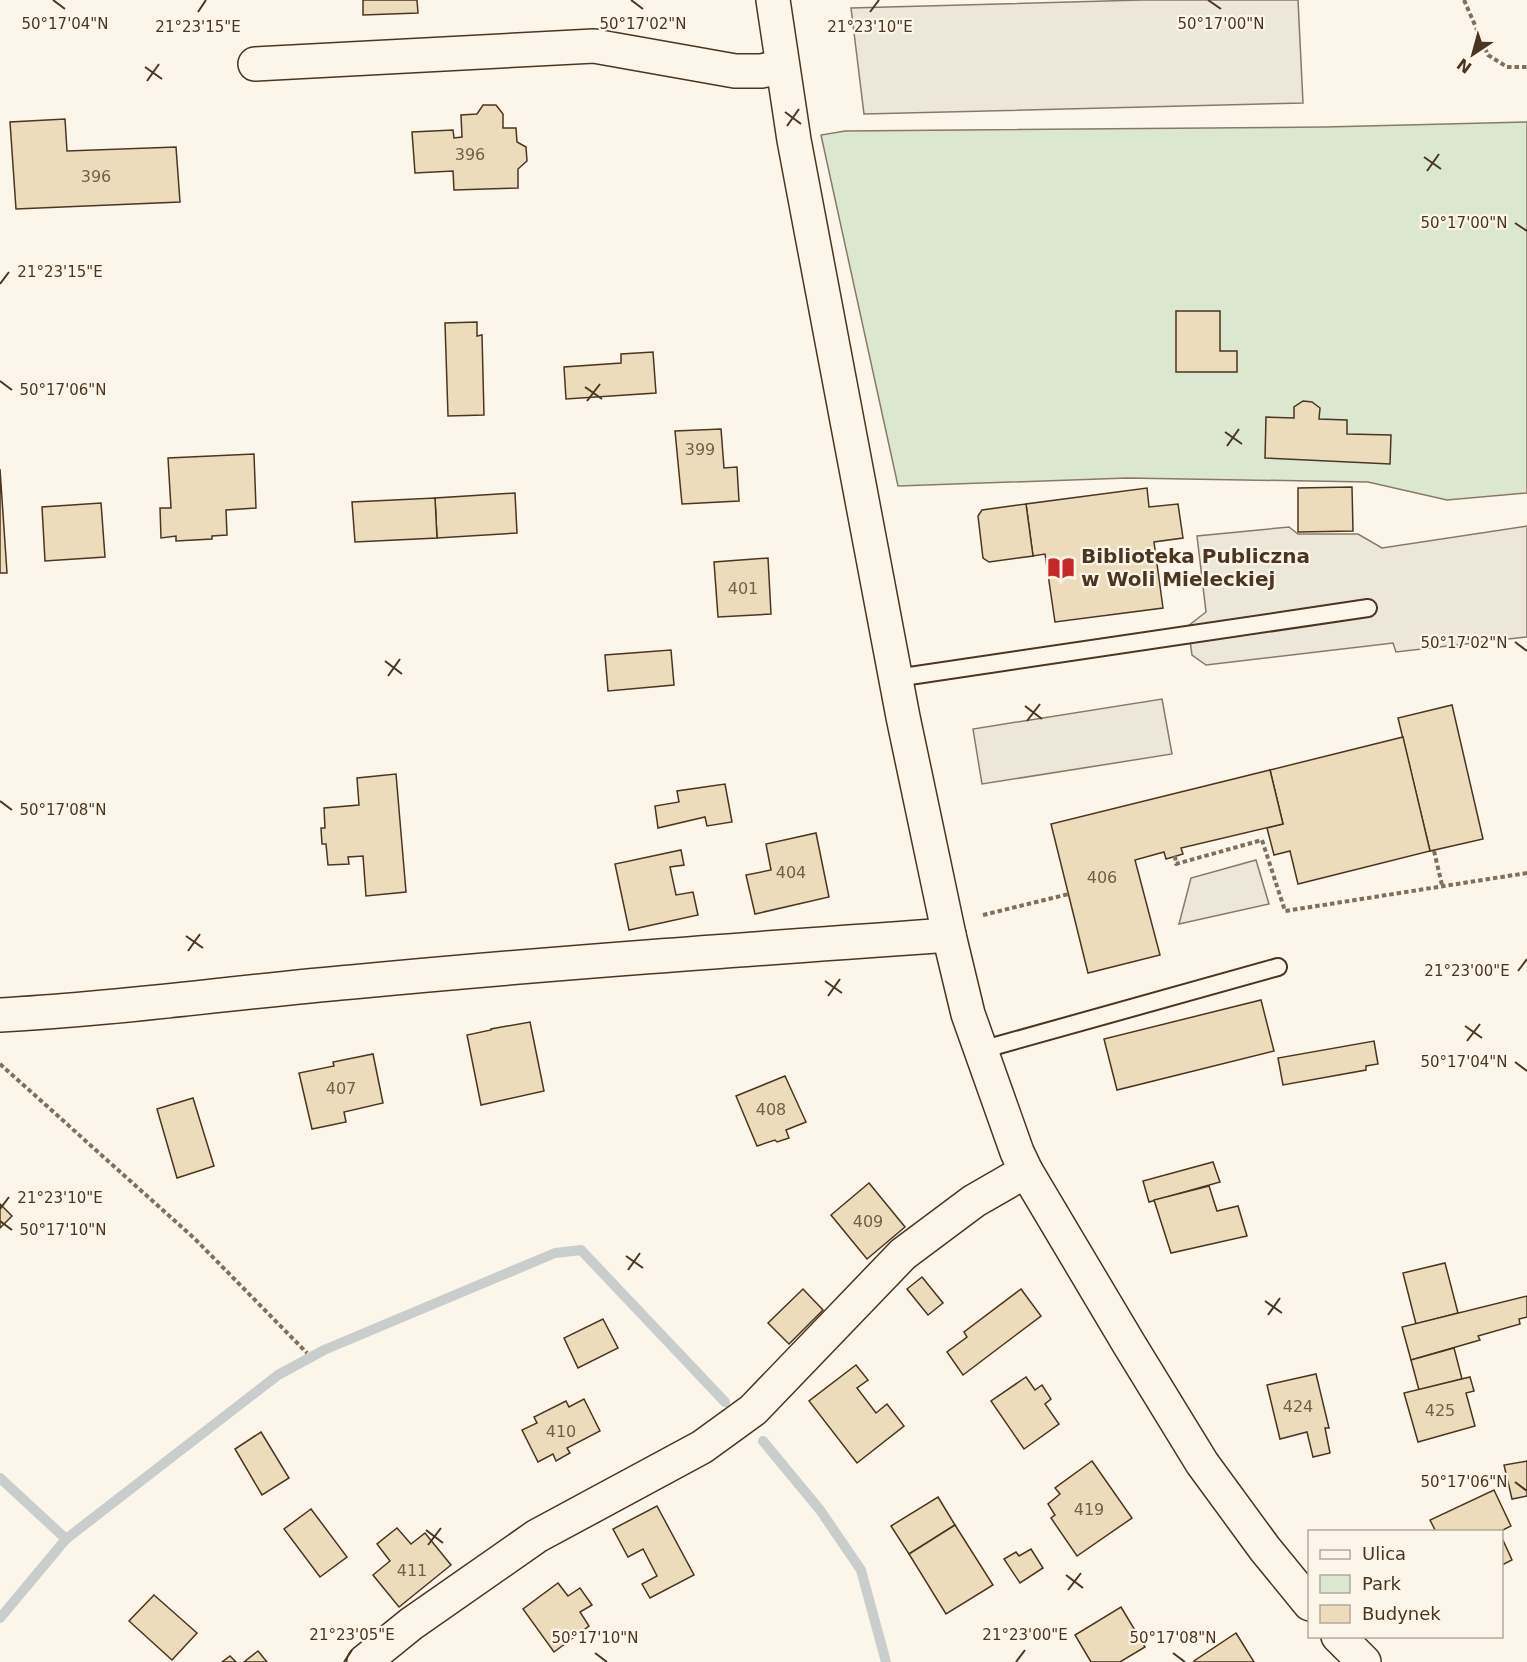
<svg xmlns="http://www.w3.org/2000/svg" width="1527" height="1662" viewBox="0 0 1527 1662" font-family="'DejaVu Sans',sans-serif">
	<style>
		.green { fill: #dce7d0; stroke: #887966; stroke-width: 1.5 }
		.parking { fill: #ede7d9; stroke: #887966; stroke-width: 1.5 }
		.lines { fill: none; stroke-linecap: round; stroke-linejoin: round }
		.stream { stroke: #c9cecd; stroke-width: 10 }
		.building { fill: #ecdcbc; stroke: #4a3520; stroke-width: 1.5 }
		.lane-casing { stroke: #4a3520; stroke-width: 20 }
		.street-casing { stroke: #4a3520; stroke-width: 36 }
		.secondary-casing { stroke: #4a3520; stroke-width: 36 }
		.path { stroke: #7f6f5c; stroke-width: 4; stroke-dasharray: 4.5 3; stroke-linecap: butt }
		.lane { stroke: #fbf6e9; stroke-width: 16 }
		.street { stroke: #fbf6e9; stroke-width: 33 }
		.secondary { stroke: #fbf6e9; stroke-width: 33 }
		.ticks { fill: none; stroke: #4a3520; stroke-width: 2 }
		.labels { text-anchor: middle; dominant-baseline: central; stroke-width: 4.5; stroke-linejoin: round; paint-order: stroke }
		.number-label { font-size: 16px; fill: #725f47 }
		.poi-label { font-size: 20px; font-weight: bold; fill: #4a3520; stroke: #fbf6e9; text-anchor: start }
		.ticks-label { font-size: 15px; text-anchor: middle; fill: #4a3520; stroke: #fbf6e9; stroke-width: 4.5; stroke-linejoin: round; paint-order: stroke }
	</style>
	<rect width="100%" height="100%" fill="#fbf6e9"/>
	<!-- green -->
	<path class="green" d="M1527 122V493L1447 500 1368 482 1127 478 898 486 821 135 845 131 1325 127Z"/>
	<!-- parking -->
	<g class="parking">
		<path d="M1142 0H1298L1303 103 864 114 851 8Z"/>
		<path d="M1527 526V637L1396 652 1393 643 1206 665 1192 655 1188 626 1206 612 1197 536 1289 527 1298 534H1358L1382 548Z"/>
		<path d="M1162 699 1172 754 982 784 973 729Z"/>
		<path d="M1256 860 1269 904 1179 924 1191 878Z"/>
	</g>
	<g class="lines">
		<!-- stream -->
		<g class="stream">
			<path d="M763 1441 820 1510 861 1570 886 1662"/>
			<path d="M0 1478 66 1539"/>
			<path d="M0 1618 66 1539 278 1375 324 1350 555 1253 581 1250 725 1402"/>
		</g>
	</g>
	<!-- building -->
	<g class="building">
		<path d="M363 0H417L418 13 363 15Z"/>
		<path d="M483 105H496L503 114V128H516L517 142 526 147 527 161 518 169V188L454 190 453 171 415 173 412 132 453 130 454 138 462 137 461 115 477 114Z"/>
		<path d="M65 119 67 151 176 147 180 202 16 209 10 122Z"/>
		<path d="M1176 311H1220V351H1237V372H1176Z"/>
		<path d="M477 322V336L482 335 484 415 448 416 445 323Z"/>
		<path d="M653 352 656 393 566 399 564 367 621 363V354Z"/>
		<path d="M1303 401 1312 402 1320 408 1319 419 1347 420V434L1391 435 1390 464 1265 458 1266 417 1294 418V407Z"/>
		<path d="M721 429 724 468 737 467 739 501 682 504 675 431Z"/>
		<path d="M254 454 256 508 226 510 227 535 212 536V539L176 541V536L161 538 160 508H171L168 458Z"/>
		<path d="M0 469 7 573H0Z"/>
		<path d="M1352 487 1353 531 1298 532V488Z"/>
		<path d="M1147 488 1149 507 1178 504 1183 538 1154 542 1163 608 1055 622 1045 554 1033 556 1026 504Z"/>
		<path d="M515 493 517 533 437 538 435 498Z"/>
		<path d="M435 498 437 538 355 542 352 502Z"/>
		<path d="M101 503 105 557 45 561 42 507Z"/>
		<path d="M1026 504 1033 556 989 562 983 558 978 516 982 510Z"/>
		<path d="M768 558 771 614 718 617 714 562Z"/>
		<path d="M671 650 674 685 608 691 605 655Z"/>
		<path d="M1452 705 1483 839 1430 851 1398 718Z"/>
		<path d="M1403 737 1430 851 1298 884 1290 851 1274 855 1267 828 1283 824 1270 770Z"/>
		<path d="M1270 770 1283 824 1181 848 1183 854 1166 859 1164 852 1135 860 1160 955 1088 973 1051 824Z"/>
		<path d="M396 774 406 892 366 896 363 856 348 857 349 864 328 865 326 844H322L321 828H325L324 808 359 805 357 778Z"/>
		<path d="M725 784 732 822 707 826 705 817 658 828 655 806 679 802 677 791Z"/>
		<path d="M816 833 829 897 755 914 746 875 771 870 766 844Z"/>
		<path d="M681 850 684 865 670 867 676 895 693 892 698 915 629 930 615 864Z"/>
		<path d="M1261 1000 1274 1051 1117 1090 1104 1039Z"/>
		<path d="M530 1022 544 1091 481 1105 467 1035 491 1030V1029Z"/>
		<path d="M1374 1041 1378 1064 1366 1066V1070L1283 1085 1278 1058Z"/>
		<path d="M373 1054 383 1103 344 1112 346 1122 312 1129 299 1073 334 1066 333 1062Z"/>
		<path d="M785 1076 806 1122 786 1130 789 1138 777 1142 775 1140 757 1146 736 1096Z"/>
		<path d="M193 1098 214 1166 177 1178 157 1109Z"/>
		<path d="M1213 1162 1220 1182 1149 1202 1143 1181Z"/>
		<path d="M869 1183 905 1227 867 1259 831 1215Z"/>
		<path d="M1209 1186 1217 1211 1238 1206 1247 1236 1171 1253 1154 1200Z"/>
		<path d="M0 1204 12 1216 0 1228Z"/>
		<path d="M1445 1263 1458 1313 1416 1324 1403 1273Z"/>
		<path d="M922 1277 943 1303 928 1315 907 1289Z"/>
		<path d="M803 1289 823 1310 789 1344 768 1323Z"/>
		<path d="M1021 1289 1041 1316 963 1375 947 1352 967 1337 964 1332Z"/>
		<path d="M1527 1296V1317L1519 1319 1520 1324 1478 1336 1480 1340 1411 1360 1402 1327Z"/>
		<path d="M603 1319 618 1348 578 1368 564 1338Z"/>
		<path d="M1454 1348 1462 1379 1419 1390 1411 1360Z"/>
		<path d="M856 1365 868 1380 857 1388 876 1413 887 1404 904 1426 857 1463 809 1401Z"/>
		<path d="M1316 1374 1329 1428H1325L1330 1453 1313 1457 1307 1432 1280 1439 1267 1385Z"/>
		<path d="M1026 1377 1035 1390 1042 1385 1051 1399 1045 1404 1059 1424 1024 1449 991 1401Z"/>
		<path d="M1470 1377 1474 1391 1466 1393 1475 1426 1418 1442 1404 1393Z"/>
		<path d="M584 1399 600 1431 567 1448 570 1453 556 1461 553 1454 538 1462 522 1430 537 1423 534 1417 566 1401 569 1407Z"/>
		<path d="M261 1432 289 1478 262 1495 235 1449Z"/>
		<path d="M1092 1461 1132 1518 1077 1556 1051 1518 1055 1515 1048 1504 1060 1494 1055 1488Z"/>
		<path d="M1527 1461V1496L1512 1499 1504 1465Z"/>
		<path d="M1494 1490 1511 1526 1499 1532H1436L1430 1520Z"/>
		<path d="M938 1497 955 1525 909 1554 891 1526Z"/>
		<path d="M657 1506 694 1575 650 1598 642 1584 657 1576 643 1549 628 1557 613 1529Z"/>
		<path d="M311 1509 347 1557 320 1577 284 1529Z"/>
		<path d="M955 1525 993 1585 946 1614 909 1554Z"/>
		<path d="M397 1528 411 1544 425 1533 451 1565 399 1607 373 1575 390 1561 377 1544Z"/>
		<path d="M1502 1538 1512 1560 1502 1565Z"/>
		<path d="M1031 1549 1043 1568 1020 1583 1004 1559 1016 1552 1019 1556Z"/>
		<path d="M558 1583 568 1596 580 1588 592 1605 580 1612 589 1626 554 1652 523 1609Z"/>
		<path d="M154 1595 197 1633 172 1660 129 1621Z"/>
		<path d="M1121 1607 1145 1647 1120 1662H1091L1075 1635Z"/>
		<path d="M1236 1633 1254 1662H1194V1661Z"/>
		<path d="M258 1651 267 1662H244Z"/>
		<path d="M230 1656 236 1662H222Z"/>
	</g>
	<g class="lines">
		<defs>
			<g id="lane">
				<path d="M896 678 1368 608"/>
				<path d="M981 1050 1278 967"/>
			</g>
			<g id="street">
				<path d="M255 64 594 46 735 71H761L782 67"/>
				<path d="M0 1015C118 1009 235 992 352 982 551 963 750 949 949 935"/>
				<path d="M364 1662 411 1624 537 1536 702 1447 753 1410 903 1254 974 1201 1026 1171"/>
			</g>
			<g id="secondary">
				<path d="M773 0 794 140 903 717 949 935 968 1014 1017 1152 1026 1171 1129 1344 1202 1463 1265 1549 1310 1604"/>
				<path d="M1338 1636 1364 1662"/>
			</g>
		</defs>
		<!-- lane casing -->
		<use href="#lane" class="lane-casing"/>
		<!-- street casing -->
		<use href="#street" class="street-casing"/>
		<!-- secondary casing -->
		<use href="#secondary" class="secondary-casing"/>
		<!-- path -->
		<g class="path">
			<path d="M1464 0 1488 55 1507 67H1527"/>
			<path d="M1434 851 1442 885"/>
			<path d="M1175 856 1176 864 1262 840 1285 911 1527 873"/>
			<path d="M983 915 1069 894"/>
			<path d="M0 1064 195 1239 307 1353"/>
		</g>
		<!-- lane -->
		<use href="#lane" class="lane"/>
		<!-- street -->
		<use href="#street" class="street"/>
		<!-- secondary -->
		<use href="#secondary" class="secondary"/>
	</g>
	<!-- ticks -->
	<path class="ticks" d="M53 0 65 9M631 0 643 9M1208 0 1221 9M198 12 206 0M870 12 879 0M145 67 162 79M147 81 159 64M785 112 801 124M787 126 799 109M1424 157 1441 169M1427 171 1439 154M1515 223 1527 231M0 284 9 272M0 381 12 390M585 387 602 399M587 401 600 384M1225 432 1242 444M1227 446 1239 429M1515 642 1527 651M385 661 402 674M388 676 400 659M1025 706 1042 719M1027 721 1040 704M0 801 12 810M186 936 203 948M188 951 200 934M1518 971 1527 959M825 981 842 993M828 996 840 979M1465 1026 1482 1038M1467 1041 1480 1024M1515 1062 1527 1071M0 1209 9 1197M0 1221 12 1230M626 1256 643 1268M628 1270 640 1253M1265 1301 1282 1313M1268 1315 1280 1298M1515 1482 1527 1491M426 1530 443 1543M428 1545 441 1528M1066 1575 1083 1588M1068 1590 1081 1573M595 1653 607 1662M1173 1653 1185 1662M344 1662 352 1650M1016 1662 1025 1650"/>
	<!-- icons -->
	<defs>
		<symbol id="library-bare" viewBox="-9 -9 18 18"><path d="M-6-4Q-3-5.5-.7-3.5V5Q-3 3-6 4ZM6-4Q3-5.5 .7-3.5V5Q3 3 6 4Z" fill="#c62828" stroke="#fbf6e9" stroke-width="2.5" paint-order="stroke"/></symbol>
	</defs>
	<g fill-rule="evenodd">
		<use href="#library-bare" x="1042" y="549" width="38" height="38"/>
	</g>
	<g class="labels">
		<!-- number labels -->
		<g class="number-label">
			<text x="470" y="154">396</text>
			<text x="96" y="176">396</text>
			<text x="700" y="449">399</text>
			<text x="743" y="588">401</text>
			<text x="791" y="872">404</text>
			<text x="1102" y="877">406</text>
			<text x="341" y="1088">407</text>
			<text x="771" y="1109">408</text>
			<text x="868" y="1221">409</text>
			<text x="1298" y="1406">424</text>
			<text x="1440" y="1410">425</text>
			<text x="561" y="1431">410</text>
			<text x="1089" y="1509">419</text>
			<text x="412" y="1570">411</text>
		</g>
		<!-- poi labels -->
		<g class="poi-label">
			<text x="1081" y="556">Biblioteka Publiczna<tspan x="1081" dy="23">w Woli Mieleckiej</tspan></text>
		</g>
	</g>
	<g class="ticks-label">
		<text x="65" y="29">50°17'04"N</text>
		<text x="643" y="29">50°17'02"N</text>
		<text x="1221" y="29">50°17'00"N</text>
		<text x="198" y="32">21°23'15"E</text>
		<text x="870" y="32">21°23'10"E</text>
		<text x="1464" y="228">50°17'00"N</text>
		<text x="60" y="277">21°23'15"E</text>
		<text x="63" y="395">50°17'06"N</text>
		<text x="1464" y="648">50°17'02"N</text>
		<text x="63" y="815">50°17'08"N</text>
		<text x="1467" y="976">21°23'00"E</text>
		<text x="1464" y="1067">50°17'04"N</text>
		<text x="60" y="1203">21°23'10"E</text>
		<text x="63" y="1235">50°17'10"N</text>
		<text x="1464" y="1487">50°17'06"N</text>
		<text x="352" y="1640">21°23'05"E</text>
		<text x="1025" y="1640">21°23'00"E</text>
		<text x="595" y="1643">50°17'10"N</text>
		<text x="1173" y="1643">50°17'08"N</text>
	</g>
	<!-- legend -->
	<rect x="1308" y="1530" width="195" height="108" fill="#fbf6e9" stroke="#b4a999" stroke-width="1.5"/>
	<rect x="1320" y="1550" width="30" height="9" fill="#fbf6e9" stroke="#b4a999" stroke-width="1.5"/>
	<text x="1362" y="1560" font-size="18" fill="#4a3520">Ulica</text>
	<rect x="1320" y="1575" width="30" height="18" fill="#dce7d0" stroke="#b4a999" stroke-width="1.5"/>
	<text x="1362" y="1590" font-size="18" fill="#4a3520">Park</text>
	<rect x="1320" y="1605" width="30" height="18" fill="#ecdcbc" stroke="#b4a999" stroke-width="1.5"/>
	<text x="1362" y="1620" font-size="18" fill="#4a3520">Budynek</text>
	<!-- north arrow -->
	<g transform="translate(1473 54) rotate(216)" stroke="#fbf6e9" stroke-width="4.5" paint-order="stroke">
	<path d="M0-4.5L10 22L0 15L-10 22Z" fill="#4a3520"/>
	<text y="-9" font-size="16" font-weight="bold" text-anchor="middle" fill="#4a3520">N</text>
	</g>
</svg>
